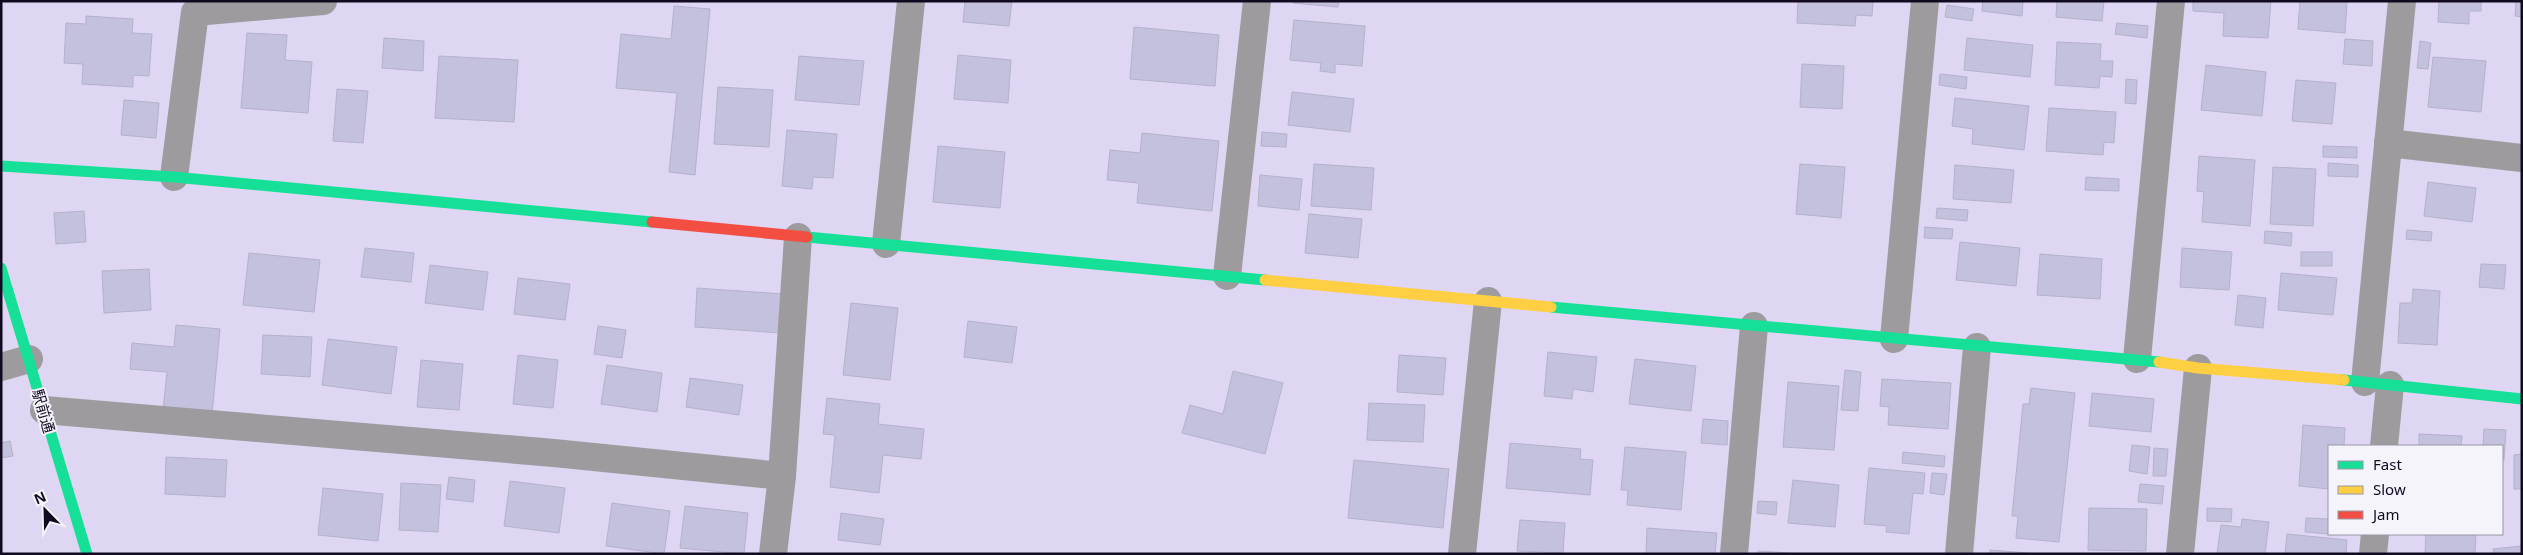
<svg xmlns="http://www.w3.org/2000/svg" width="2523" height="555" viewBox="0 0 2523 555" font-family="'Noto Sans','Noto Sans JP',sans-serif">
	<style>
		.building { fill: #c4c1de; stroke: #b4b2ca }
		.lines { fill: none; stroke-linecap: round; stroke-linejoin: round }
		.street { stroke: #9d9b9e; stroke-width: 28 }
		.fast { stroke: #16e098; stroke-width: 11 }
		.slow { stroke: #ffcf43; stroke-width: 11 }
		.jam { stroke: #f24e42; stroke-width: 11 }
		.labels { text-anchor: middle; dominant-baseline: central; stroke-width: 4; stroke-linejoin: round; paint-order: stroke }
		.street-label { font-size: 15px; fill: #120a20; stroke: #f5f4fa }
	</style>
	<rect width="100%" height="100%" fill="#ded6f2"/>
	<!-- building -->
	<g class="building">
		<path d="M965 1H1012L1009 26 963 22Z"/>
		<path d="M1293 1H1339L1338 7 1293 3Z"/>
		<path d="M1798 1H1873L1872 16 1856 15 1855 26 1797 23Z"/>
		<path d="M1983 1H2023L2022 16 1982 11Z"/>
		<path d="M2057 1H2104L2102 21 2056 17Z"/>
		<path d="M2193 1H2271L2268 38 2223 36 2224 13 2193 11Z"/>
		<path d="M2300 1H2347L2345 33 2298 29Z"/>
		<path d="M2439 1H2481V11H2469V24L2438 22Z"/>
		<path d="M2516 1H2522V17L2515 16Z"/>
		<path d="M1947 5 1974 9 1972 21 1945 17Z"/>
		<path d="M674 6 710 9 695 175 669 172 677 93 616 88 621 34 671 39Z"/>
		<path d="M86 16 133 19 132 33 152 34 149 76 133 75V87L82 84 83 64 64 63 66 23 86 24Z"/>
		<path d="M1294 20 1365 26 1362 66 1335 64V73L1320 71 1321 63 1290 60Z"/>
		<path d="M2117 23 2148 26 2147 38 2115 34Z"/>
		<path d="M1134 27 1219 35 1215 86 1130 79Z"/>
		<path d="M247 33 287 35 285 60 312 62 308 113 241 108Z"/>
		<path d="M384 38 424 41 423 71 382 68Z"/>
		<path d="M1967 38 2033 45 2030 77 1964 70Z"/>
		<path d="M2345 39 2373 41 2372 66 2343 64Z"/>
		<path d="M2420 41 2431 43 2428 69 2417 68Z"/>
		<path d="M2057 42 2101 44 2100 61H2113L2112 77 2100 76 2099 88 2055 85Z"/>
		<path d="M958 55 1011 60 1008 103 954 99Z"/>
		<path d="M439 56 518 60 514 122 435 118Z"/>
		<path d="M799 56 864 61 859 105 795 100Z"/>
		<path d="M2433 57 2486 61 2481 112 2428 107Z"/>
		<path d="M1802 64 1844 66 1842 109 1800 107Z"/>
		<path d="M2206 65 2266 72 2262 116 2201 110Z"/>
		<path d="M1940 74 1967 77 1966 89 1939 85Z"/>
		<path d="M2126 79 2137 80 2136 104 2125 103Z"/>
		<path d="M2296 80 2336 83 2332 124 2292 121Z"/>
		<path d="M718 87 773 90 769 147 714 144Z"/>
		<path d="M337 89 368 91 363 143 333 141Z"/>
		<path d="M1292 92 1354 99 1350 132 1288 125Z"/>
		<path d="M1955 98 2029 106 2024 150 1972 144 1973 129 1952 126Z"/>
		<path d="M124 100 159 103 156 138 121 135Z"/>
		<path d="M2049 108 2116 112 2114 143 2104 142 2103 155 2046 151Z"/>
		<path d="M787 130 837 134 833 178 813 177 812 189 782 186Z"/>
		<path d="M1262 132 1287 134 1286 147 1261 146Z"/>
		<path d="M1142 133 1219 141 1212 211 1137 203 1139 183 1107 180 1110 150 1140 153Z"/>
		<path d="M938 146 1005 152 1000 208 933 202Z"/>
		<path d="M2323 146 2357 147V158L2323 157Z"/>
		<path d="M2199 156 2255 160 2250 226 2202 222 2204 192 2197 191Z"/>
		<path d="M2328 163 2358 165V177L2328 176Z"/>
		<path d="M1314 164 1374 168 1371 210 1311 206Z"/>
		<path d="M1800 164 1845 167 1841 218 1796 214Z"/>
		<path d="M1955 165 2014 170 2011 203 1953 199Z"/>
		<path d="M2273 167 2316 169 2313 226 2270 224Z"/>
		<path d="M1260 175 1302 179 1299 210 1258 206Z"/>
		<path d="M2086 177 2119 179V191L2085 190Z"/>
		<path d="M2428 182 2476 188 2472 222 2424 216Z"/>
		<path d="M1937 208 1968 210 1967 221 1936 218Z"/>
		<path d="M84 211 86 242 56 244 54 213Z"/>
		<path d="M1309 214 1362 219 1358 258 1305 253Z"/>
		<path d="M1925 227 1953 229 1952 239 1924 238Z"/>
		<path d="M2407 230 2432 232 2431 241 2406 239Z"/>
		<path d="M2265 231 2292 233 2291 246 2264 243Z"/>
		<path d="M1960 242 2020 248 2016 286 1956 280Z"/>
		<path d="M365 248 414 253 411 282 361 277Z"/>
		<path d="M2182 248 2232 252 2229 290 2180 287Z"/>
		<rect x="2301" y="252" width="31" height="14"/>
		<path d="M249 253 320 260 314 312 243 305Z"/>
		<path d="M2040 254 2102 259 2100 299 2037 295Z"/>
		<path d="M2481 264 2506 265 2504 289 2479 287Z"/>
		<path d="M430 265 488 272 483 310 425 303Z"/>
		<path d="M149 269 151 310 104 313 102 271Z"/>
		<path d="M2281 273 2337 278 2333 315 2278 310Z"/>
		<path d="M518 278 570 284 565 320 514 314Z"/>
		<path d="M697 288 783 294 781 333 695 327Z"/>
		<path d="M2413 289 2440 291 2437 345 2398 343 2400 303H2412Z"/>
		<path d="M2238 295 2266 298 2263 328 2235 325Z"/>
		<path d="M851 303 898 308 890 380 843 375Z"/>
		<path d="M968 321 1017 327 1012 363 964 357Z"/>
		<path d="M176 325 220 329 212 415 163 410 167 372 130 369 132 343 174 347Z"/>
		<path d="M598 326 626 330 622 358 594 354Z"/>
		<path d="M263 335 312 337 310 377 261 374Z"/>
		<path d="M328 339 397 347 391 394 322 385Z"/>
		<path d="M1548 352 1597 357 1593 392 1573 389 1572 399 1544 396Z"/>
		<path d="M518 355 558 360 553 408 513 404Z"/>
		<path d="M1399 355 1446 358 1443 395 1397 392Z"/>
		<path d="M1635 359 1696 366 1691 411 1629 404Z"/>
		<path d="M421 360 463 364 459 410 417 407Z"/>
		<path d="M607 365 662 373 657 412 601 404Z"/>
		<path d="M1845 370 1861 372 1858 411 1841 410Z"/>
		<path d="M1233 371 1283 383 1265 454 1182 433 1190 405 1223 414Z"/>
		<path d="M690 378 743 385 739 415 686 407Z"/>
		<path d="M1882 379 1951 383 1948 429 1888 425 1889 407 1880 406Z"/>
		<path d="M1788 382 1839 386 1834 450 1783 447Z"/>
		<path d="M2031 388 2075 393 2059 542 2016 538 2018 516H2012L2023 404H2029Z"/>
		<path d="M2092 393 2154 399 2151 432 2089 426Z"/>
		<path d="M827 398 880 404 878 424 924 429 921 459 883 455 879 493 830 487 835 435 823 434Z"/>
		<path d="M1369 403 1425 405 1423 442 1367 440Z"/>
		<path d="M1703 419 1728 421 1727 445 1701 443Z"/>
		<path d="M2303 425 2345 428 2344 446H2329V489L2299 486Z"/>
		<path d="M2484 429 2506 430 2504 460 2502 459V446H2483Z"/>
		<path d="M2419 434 2462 436 2461 446H2419Z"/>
		<path d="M10 441 13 456 1 458V443Z"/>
		<path d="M1510 443 1581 449 1580 459 1593 460 1590 495 1506 488Z"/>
		<path d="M2132 445 2150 447 2147 474 2129 471Z"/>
		<path d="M1625 447 1686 452 1681 510 1627 505 1628 490H1621Z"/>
		<path d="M2154 448 2168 449 2166 476H2153Z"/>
		<path d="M1903 452 1945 456 1944 467 1902 463Z"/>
		<path d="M2522 454V489H2514V455Z"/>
		<path d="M166 457 227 460 225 497 165 494Z"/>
		<path d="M1354 460 1449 469 1443 528 1348 518Z"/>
		<path d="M1869 468 1925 473 1923 494 1913 493 1909 534 1886 532 1887 526 1864 524Z"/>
		<path d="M1932 473 1947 474 1944 495 1930 493Z"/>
		<path d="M449 477 475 480 473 502 446 499Z"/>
		<path d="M1793 480 1839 485 1835 527 1788 523Z"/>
		<path d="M510 481 565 488 559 533 504 526Z"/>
		<path d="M401 483 441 485 438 532 399 530Z"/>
		<path d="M2140 484 2164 486 2162 504 2138 502Z"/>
		<path d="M323 488 383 494 378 541 318 535Z"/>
		<path d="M1758 501 1777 502 1776 515 1757 513Z"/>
		<path d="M612 503 670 511 664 554 606 546Z"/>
		<path d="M685 506 748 513 744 554 680 548Z"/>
		<path d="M2089 508 2147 509 2146 551 2088 550Z"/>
		<path d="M2207 508 2232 509 2231 522 2207 521Z"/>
		<path d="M841 513 884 519 880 545 838 540Z"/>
		<path d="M2306 518 2329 519V534L2305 532Z"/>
		<path d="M2242 519 2269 522 2265 554H2217L2221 525 2241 527Z"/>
		<path d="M1520 520 1565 523 1563 553 1517 551Z"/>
		<path d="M1647 528 1717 533 1715 554H1646Z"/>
		<path d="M2287 534 2347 540 2346 554H2285Z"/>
		<path d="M2426 534H2476L2475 554H2425Z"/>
		<path d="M2522 546V554H2494L2493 549Z"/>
		<path d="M1990 550 2040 554H1990Z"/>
		<path d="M1758 551 1806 554H1758Z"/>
	</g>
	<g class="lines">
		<!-- street -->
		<g class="street">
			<path d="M2388 143 2522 158"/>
			<path d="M174 177 195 12 323 1"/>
			<path d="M886 244 911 1"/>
			<path d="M1227 276 1257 1"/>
			<path d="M1894 339 1925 1"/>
			<path d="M2137 359 2171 1"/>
			<path d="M1 367 29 359"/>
			<path d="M2365 382 2402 1"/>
			<path d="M44 410 554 453 782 476"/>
			<path d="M2384 446 2390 385"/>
			<path d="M773 554 782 476 798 237"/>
			<path d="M1462 554 1488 301"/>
			<path d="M1734 554 1754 326"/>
			<path d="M1959 554 1977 347"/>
			<path d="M2180 554 2198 368"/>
			<path d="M2373 554 2375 534"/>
		</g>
		<!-- fast -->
		<g class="fast">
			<path d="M1 166 174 177 652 222"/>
			<path d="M807 237 1265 280"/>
			<path d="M1 268 87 554"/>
			<path d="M1551 307 2159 362"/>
			<path d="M2344 380 2522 399"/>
		</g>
		<!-- slow -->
		<g class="slow">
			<path d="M1265 280 1551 307"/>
			<path d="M2159 362 2198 368 2344 380"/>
		</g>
		<!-- jam -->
		<path class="jam" d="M652 222 807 237"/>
	</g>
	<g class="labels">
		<!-- street labels -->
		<g class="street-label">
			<text transform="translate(44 411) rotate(74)">駅前通</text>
		</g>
	</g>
	<!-- border -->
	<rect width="2523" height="555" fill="none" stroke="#120a20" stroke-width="5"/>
	<!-- legend -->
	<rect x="2328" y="445" width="175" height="90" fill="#f5f4fa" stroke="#9a96a3"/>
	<rect x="2338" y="461" width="25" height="8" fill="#16e098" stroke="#9a96a3"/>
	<text x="2373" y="470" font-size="15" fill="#120a20">Fast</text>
	<rect x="2338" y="486" width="25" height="8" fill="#ffcf43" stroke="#9a96a3"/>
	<text x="2373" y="495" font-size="15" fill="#120a20">Slow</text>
	<rect x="2338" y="511" width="25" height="8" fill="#f24e42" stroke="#9a96a3"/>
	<text x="2373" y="520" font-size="15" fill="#120a20">Jam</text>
	<!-- north arrow -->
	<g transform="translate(45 510) rotate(337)" stroke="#f5f4fa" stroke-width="4" paint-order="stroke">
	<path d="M0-4L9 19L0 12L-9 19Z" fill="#120a20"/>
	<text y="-8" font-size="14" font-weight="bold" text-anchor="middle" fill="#120a20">N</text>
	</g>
</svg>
